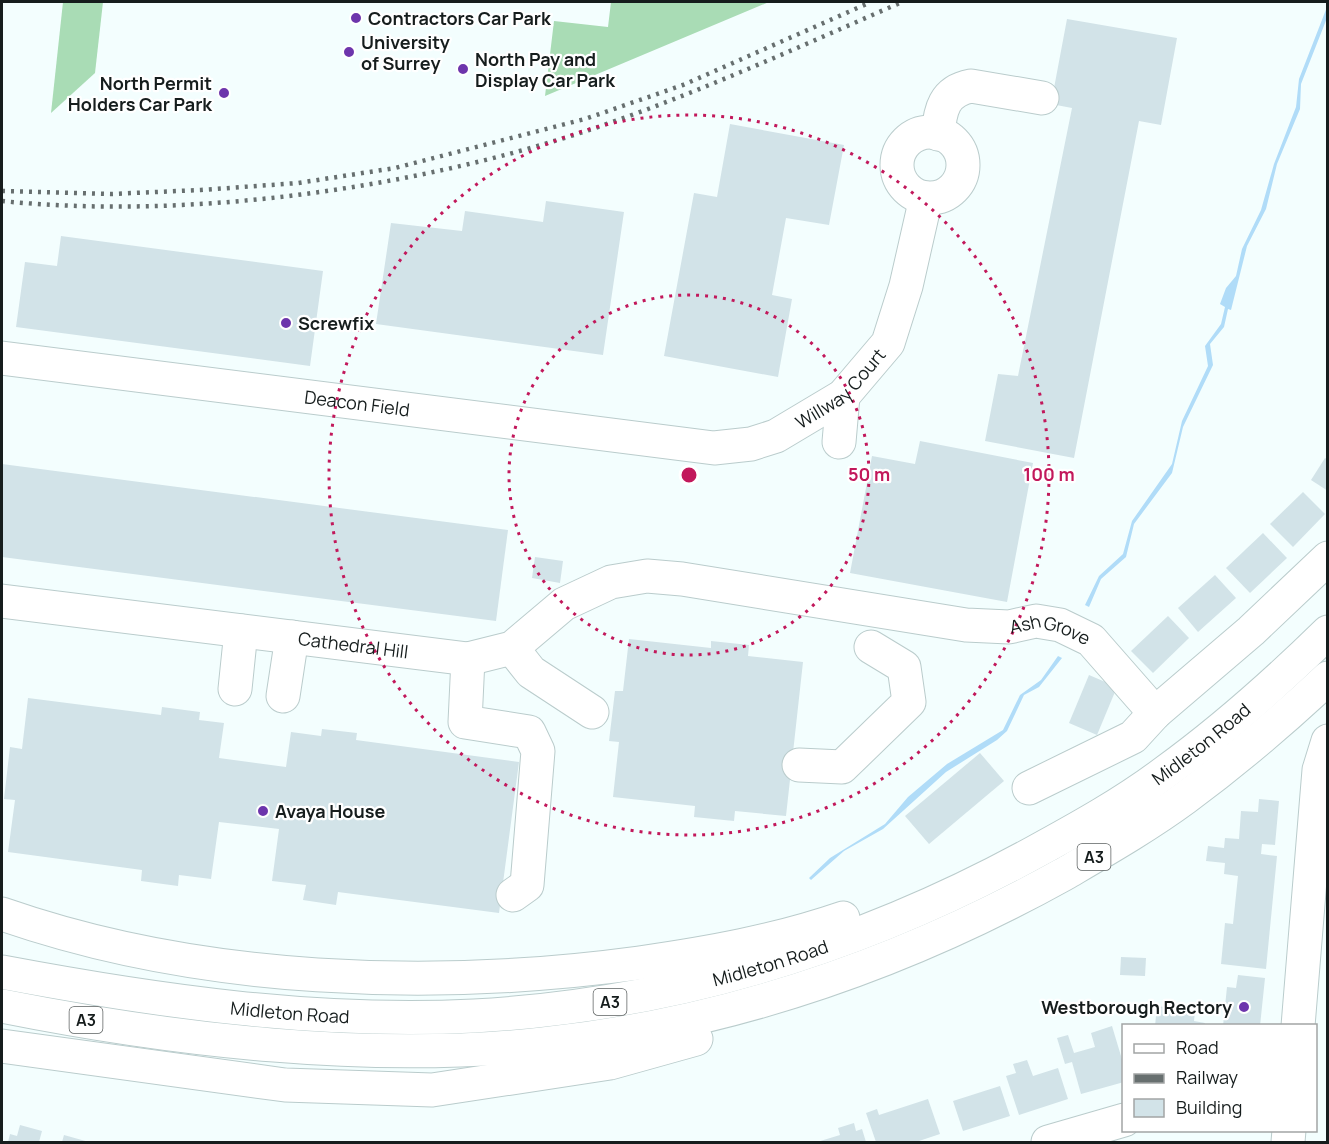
<svg xmlns="http://www.w3.org/2000/svg" width="1329" height="1144" viewBox="0 0 1329 1144" font-family="Manrope,sans-serif">
	<style>
		.forest { fill: #a9dcb5 }
		.water { fill: #b0dcf8 }
		.building { fill: #d2e3e8 }
		.lines { fill: none; stroke-linecap: round; stroke-linejoin: round }
		.minor-casing { stroke: #bacccc; stroke-width: 35 }
		.highway-casing { stroke: #bacccc; stroke-width: 35 }
		.minor { stroke: #fff; stroke-width: 33 }
		.highway { stroke: #fff; stroke-width: 33 }
		.rail { stroke: #676f6f; stroke-width: 4.5; stroke-dasharray: 3 6; stroke-linecap: butt }
		.ring { fill: none; stroke: #c2185b; stroke-width: 3; stroke-dasharray: 3 6 }
		.poi-dot { fill: #6d35ac; stroke: #fff; stroke-width: 2 }
		.labels { text-anchor: middle; dominant-baseline: central; stroke-width: 4.5; stroke-linejoin: round; paint-order: stroke }
		.shield { fill: #fff; stroke: #5c6161; stroke-width: 1.5 }
		.shield-label { font-size: 16px; font-weight: bold; fill: #161d1d }
		.poi-label { font-size: 18px; font-weight: bold; fill: #161d1d; stroke: #fff; text-anchor: start }
		.street-label { font-size: 18px; fill: #161d1d; stroke: #fff }
		.centre { fill: #c2185b; stroke: #fff; stroke-width: 3 }
		.ring-label { font-size: 18px; text-anchor: middle; font-weight: bold; fill: #c2185b; stroke: #fff; stroke-width: 4.5; stroke-linejoin: round; paint-order: stroke }
	</style>
	<rect width="100%" height="100%" fill="#f3fefe"/>
	<!-- forest -->
	<g class="forest">
		<path d="M63 2H103L95 73 51 113Z"/>
		<path d="M611 2H769L545 96 554 21 608 27Z"/>
	</g>
	<!-- water -->
	<g class="water">
		<path d="M1327 7V18L1301 84 1300 109 1277 164 1266 209 1247 246 1231 310 1228 309 1224 327 1210 344 1213 365 1183 427 1172 473 1134 524 1126 557 1101 579 1089 607 1085 605 1099 576 1123 554 1132 521 1172 464 1182 421 1208 366 1205 346 1221 324 1225 307 1220 304 1226 288 1236 276 1242 249 1261 210 1274 164 1296 107 1299 79Z"/>
		<path d="M1058 656 1062 658 1039 687 1024 695 1007 731 997 740 946 772 883 829 844 851 811 880 809 878 830 858 885 824 908 797 947 764 1003 730 1020 695 1041 680Z"/>
	</g>
	<!-- building -->
	<g class="building">
		<path d="M1067 19 1177 38 1161 125 1139 121 1074 458 985 441 998 374 1018 376 1072 108 1051 104Z"/>
		<path d="M730 124 844 145 829 225 786 218 772 295 792 299 778 377 664 356 694 193 717 197Z"/>
		<path d="M546 201 624 212 603 355 376 324 391 223 462 231 465 211 543 222Z"/>
		<path d="M61 236 323 271 310 366 16 327 25 262 57 266Z"/>
		<path d="M920 441 1033 463 1007 602 850 573 872 456 915 464Z"/>
		<path d="M1325 458 1328 460V491L1311 480Z"/>
		<path d="M2 464 508 530 496 621 2 557Z"/>
		<path d="M1303 492 1325 514 1293 547 1270 524Z"/>
		<path d="M1263 533 1287 558 1250 593 1226 568Z"/>
		<path d="M535 557 563 561 560 583 532 578Z"/>
		<path d="M1215 575 1236 598 1198 632 1178 608Z"/>
		<path d="M1168 616 1189 638 1153 673 1131 651Z"/>
		<path d="M629 639 711 648V641L749 645 748 656 803 662 786 816 735 811 734 821 694 817 695 806 613 797 619 742 609 741 615 691H623Z"/>
		<path d="M1089 675 1117 687 1097 735 1069 723Z"/>
		<path d="M28 698 161 715 162 707 200 712 199 720 224 723 219 758 286 767 291 732 321 736 322 729 357 733 356 740 519 762 499 913 338 892 336 905 303 900 306 885 272 881 279 829 219 822 211 879 179 875 178 886 141 881 142 870 8 852 15 800 4 799 10 747 22 749Z"/>
		<path d="M980 753 1004 781 929 844 905 816Z"/>
		<path d="M1259 799 1279 801 1275 845 1262 844 1261 854 1277 856 1266 969 1221 964 1225 923 1233 924 1238 876 1224 874 1225 863 1206 861 1208 846 1224 848 1225 838 1239 839 1241 811 1258 812Z"/>
		<path d="M1121 957 1146 958 1145 976 1120 975Z"/>
		<path d="M1238 975 1265 978 1260 1026H1223L1227 987 1236 988Z"/>
		<path d="M1157 1006 1195 1011 1194 1021 1205 1023 1204 1026H1155Z"/>
		<path d="M1112 1026 1124 1066V1082L1081 1094 1072 1062 1065 1064 1057 1038 1068 1035 1074 1053 1095 1047 1091 1033Z"/>
		<path d="M1027 1060 1033 1076 1058 1068 1068 1099 1019 1115 1006 1076 1016 1073 1013 1064Z"/>
		<path d="M1000 1086 1010 1116 963 1131 953 1101Z"/>
		<path d="M928 1099 940 1134 916 1142H876L866 1113 877 1109 879 1115Z"/>
		<path d="M854 1123 856 1131 862 1129 866 1142H817L840 1135 838 1128Z"/>
		<path d="M20 1125 42 1131 39 1142H8L10 1134 17 1136Z"/>
		<path d="M64 1135 89 1142H62Z"/>
	</g>
	<g class="lines">
		<defs>
			<g id="minor">
				<circle cx="930" cy="165" r="33"/>
				<path d="M938 134C940 110 944 91 971 86L1042 98"/>
				<path id="s1" d="M2 358 714 448 751 444 776 436 843 396 871 363 888 343 906 286 926 198"/>
				<path d="M839 442 843 396"/>
				<path id="s2" d="M2 601 468 659 512 648 564 604 611 582 647 576 682 579 966 625 1009 627 1036 621 1060 625 1091 640 1155 713"/>
				<path d="M512 648 531 672 592 712"/>
				<path d="M468 659 465 722 529 732 538 751 527 885 513 895"/>
				<path d="M235 689 241 631"/>
				<path d="M283 696 292 637"/>
				<path d="M799 765 842 767 909 702 904 667 871 647"/>
				<path d="M1029 788 1133 737 1155 713 1251 631 1328 558"/>
				<path d="M1298 1026 1319 770 1328 741"/>
				<path d="M1048 1142 1124 1120"/>
				<path d="M1288 1142 1289 1130"/>
			</g>
			<g id="highway">
				<path d="M2 914C200 983 432 991 639 963 709 953 776 941 843 918"/>
				<path id="s3" d="M2 972C156 1001 316 1024 474 1016 673 1005 860 948 1035 852 1079 828 1124 803 1164 773 1222 731 1276 683 1328 632"/>
				<path d="M2 1006C172 1040 369 1063 543 1044 727 1024 902 964 1064 874 1105 850 1147 826 1185 798 1235 761 1282 721 1328 678"/>
				<path d="M2 1046 285 1085 432 1090 610 1063 696 1039"/>
			</g>
		</defs>
		<!-- minor casing -->
		<use href="#minor" class="minor-casing"/>
		<!-- highway casing -->
		<use href="#highway" class="highway-casing"/>
		<!-- minor -->
		<use href="#minor" class="minor"/>
		<!-- highway -->
		<use href="#highway" class="highway"/>
		<!-- rail -->
		<g class="rail">
			<path d="M2 191 111 194 201 190 298 183 395 168 585 119 683 85 871 2"/>
			<path d="M2 201C188 220 412 189 589 130 696 94 799 47 902 2"/>
		</g>
	</g>
	<!-- distance rings -->
	<g class="ring">
		<circle cx="689" cy="475" r="180"/>
		<circle cx="689" cy="475" r="360"/>
	</g>
	<!-- markers -->
	<g class="poi-dot">
		<circle cx="356" cy="18" r="6"/>
		<circle cx="349" cy="52" r="6"/>
		<circle cx="463" cy="69" r="6"/>
		<circle cx="224" cy="93" r="6"/>
		<circle cx="286" cy="323" r="6"/>
		<circle cx="263" cy="811" r="6"/>
		<circle cx="1244" cy="1007" r="6"/>
	</g>
	<g class="labels">
		<!-- shield labels -->
		<g class="shield">
			<rect x="1077.5" y="844" width="33" height="26" rx="4.5"/>
			<rect x="593.5" y="989" width="33" height="26" rx="4.5"/>
			<rect x="69.5" y="1007" width="33" height="26" rx="4.5"/>
		</g>
		<g class="shield-label">
			<text x="1094" y="857">A3</text>
			<text x="610" y="1002">A3</text>
			<text x="86" y="1020">A3</text>
		</g>
		<!-- poi labels -->
		<g class="poi-label">
			<text x="368" y="18">Contractors Car Park</text>
			<text x="361" y="42">University<tspan x="361" dy="21">of Surrey</tspan></text>
			<text x="475" y="59">North Pay and<tspan x="475" dy="21">Display Car Park</tspan></text>
			<text x="212" y="83" text-anchor="end">North Permit<tspan x="212" dy="21">Holders Car Park</tspan></text>
			<text x="298" y="323">Screwfix</text>
			<text x="275" y="811">Avaya House</text>
			<text x="1232" y="1007" text-anchor="end">Westborough Rectory</text>
		</g>
		<!-- street labels -->
		<g class="street-label">
			<text stroke="none"><textPath href="#s1" startOffset="862">Willway Court</textPath></text>
			<text stroke="none"><textPath href="#s1" startOffset="358">Deacon Field</textPath></text>
			<text stroke="none"><textPath href="#s2" startOffset="1080">Ash Grove</textPath></text>
			<text stroke="none"><textPath href="#s2" startOffset="354">Cathedral Hill</textPath></text>
			<text stroke="none"><textPath href="#s3" startOffset="1263">Midleton Road</textPath></text>
			<text stroke="none"><textPath href="#s3" startOffset="777">Midleton Road</textPath></text>
			<text stroke="none"><textPath href="#s3" startOffset="291">Midleton Road</textPath></text>
		</g>
	</g>
	<circle cx="689" cy="475" r="9" class="centre"/>
	<g class="ring-label">
		<text x="869" y="481">50 m</text>
		<text x="1049" y="481">100 m</text>
	</g>
	<!-- border -->
	<rect width="1329" height="1144" fill="none" stroke="#161d1d" stroke-width="6"/>
	<!-- legend -->
	<rect x="1122" y="1024" width="195" height="108" fill="#ffffff" stroke="#a2a5a5" stroke-width="1.5"/>
	<rect x="1134" y="1044" width="30" height="9" fill="#ffffff" stroke="#a2a5a5" stroke-width="1.5"/>
	<text x="1176" y="1054" font-size="18" fill="#161d1d">Road</text>
	<rect x="1134" y="1074" width="30" height="9" fill="#676f6f" stroke="#a2a5a5" stroke-width="1.5"/>
	<text x="1176" y="1084" font-size="18" fill="#161d1d">Railway</text>
	<rect x="1134" y="1099" width="30" height="18" fill="#d2e3e8" stroke="#a2a5a5" stroke-width="1.5"/>
	<text x="1176" y="1114" font-size="18" fill="#161d1d">Building</text>
</svg>
